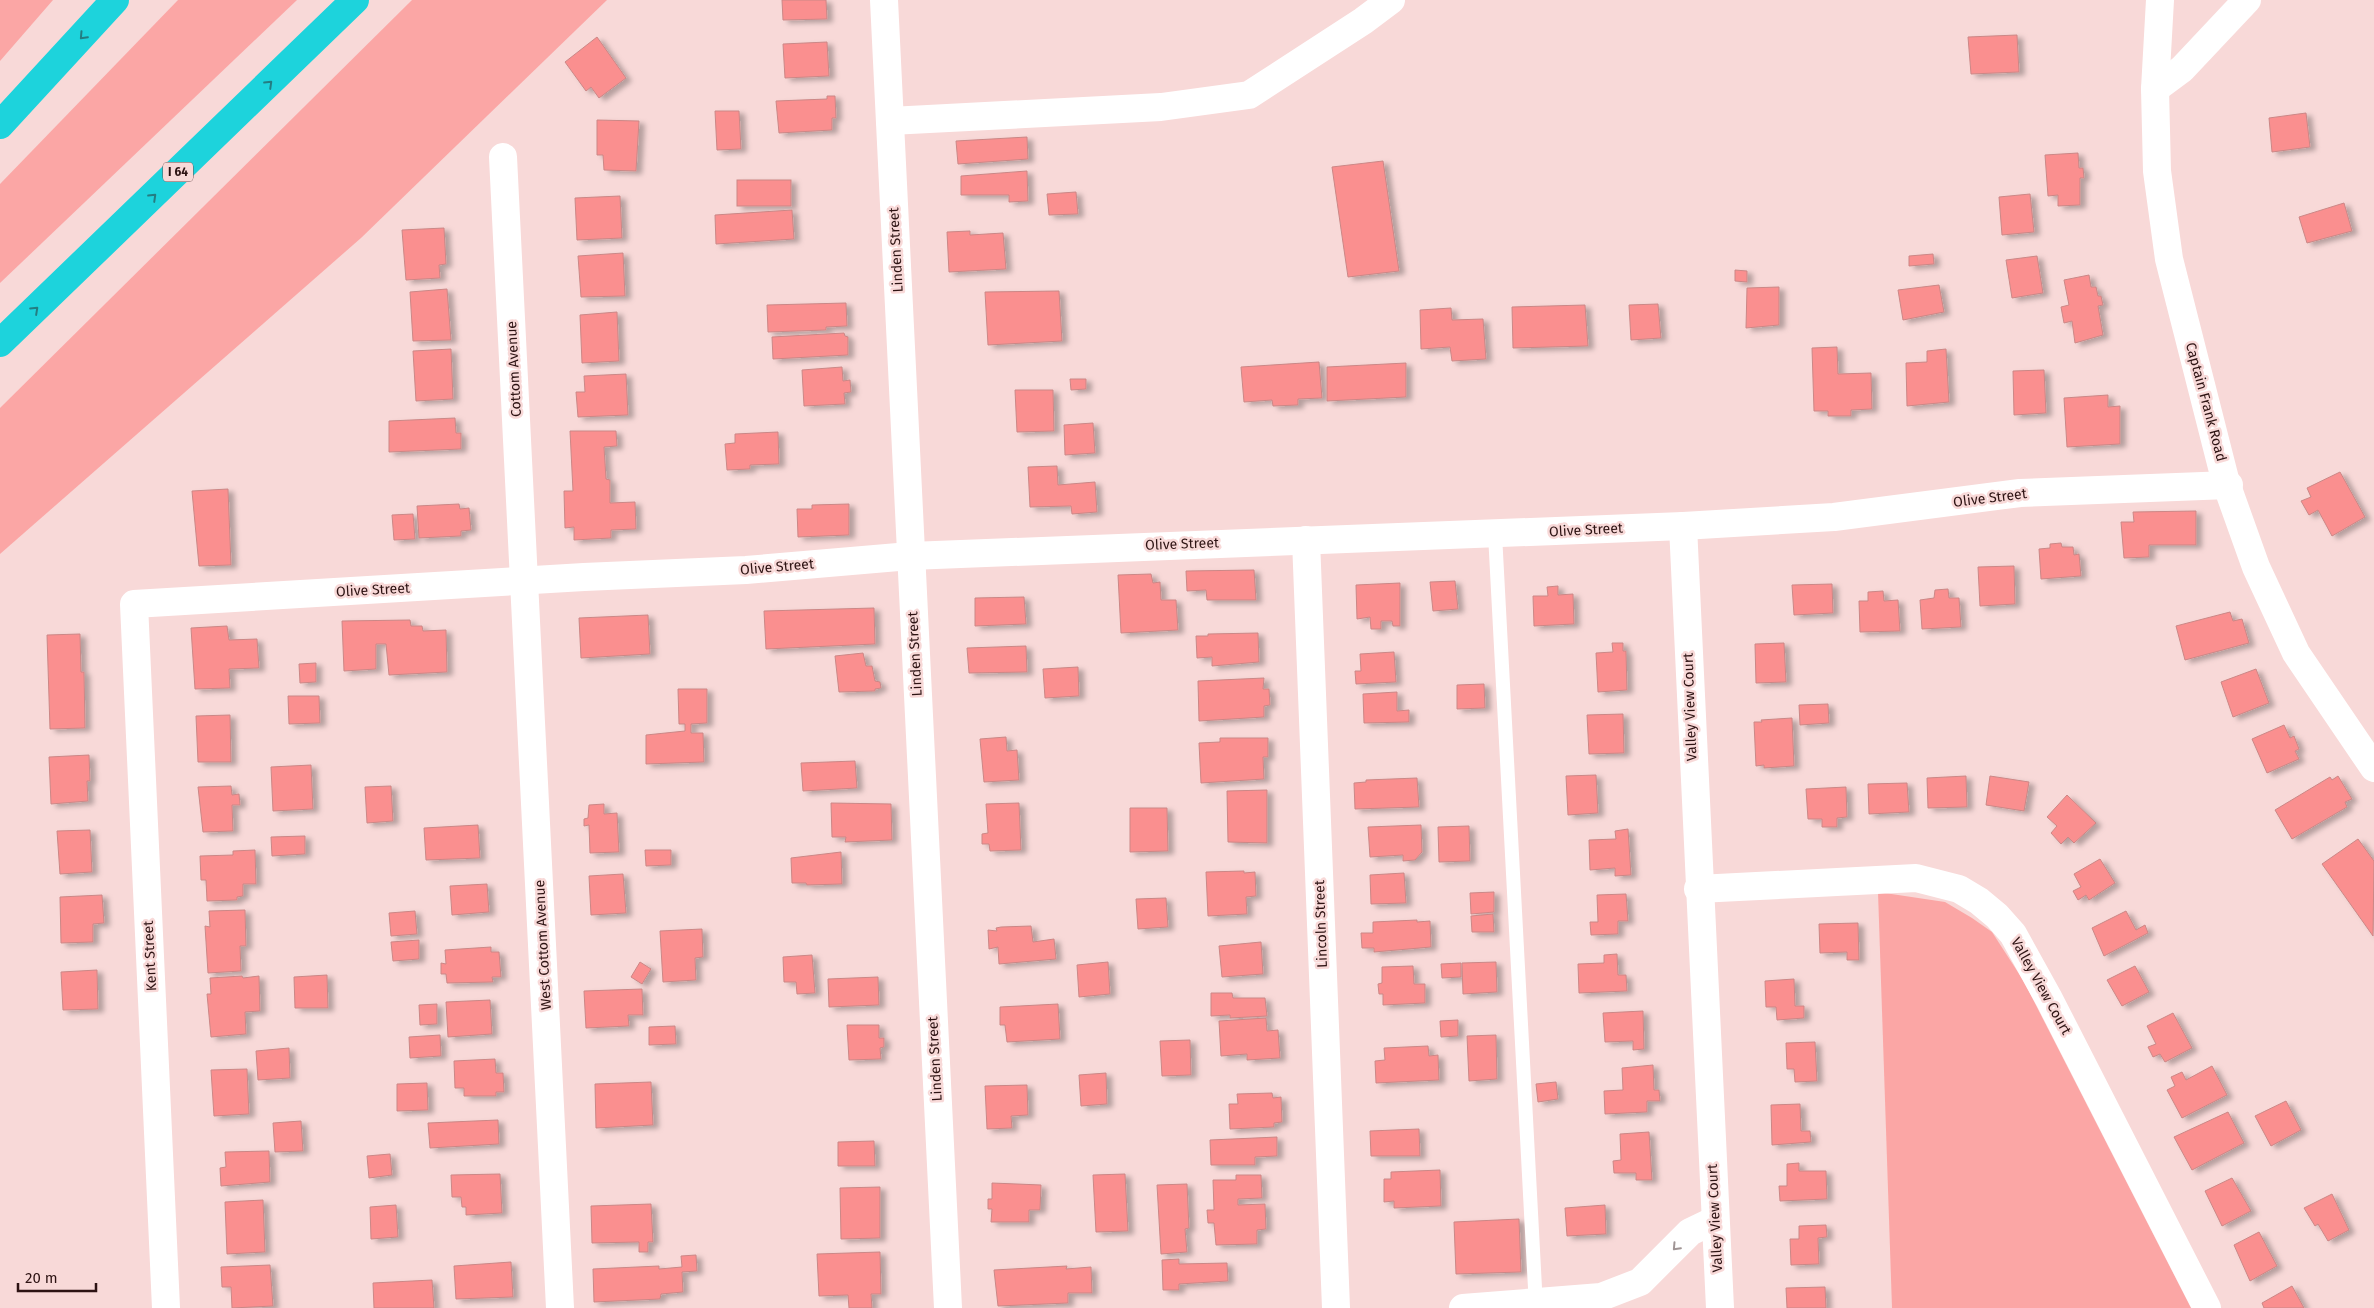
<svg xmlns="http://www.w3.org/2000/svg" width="2374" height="1308" viewBox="0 0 2374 1308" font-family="'Fira Sans',sans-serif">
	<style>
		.green { fill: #fba6a5 }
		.building { fill: #fa8f8f; stroke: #cb8786; filter: url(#shadow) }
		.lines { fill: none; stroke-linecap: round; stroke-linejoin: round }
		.lane { stroke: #fff; stroke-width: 14 }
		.street { stroke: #fff; stroke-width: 28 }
		.highway { stroke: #1dd3dc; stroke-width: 28 }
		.oneway { stroke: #247d82 }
		.oneway2 { stroke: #a09595 }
		.labels { text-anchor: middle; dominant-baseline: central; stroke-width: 5; stroke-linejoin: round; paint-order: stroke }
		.shield { fill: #f8d9d8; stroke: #6a4e4e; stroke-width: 1 }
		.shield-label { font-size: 12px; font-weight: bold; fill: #2d1313 }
		.street-label { font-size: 14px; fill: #2d1313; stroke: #f8d9d8 }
	</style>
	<defs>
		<filter id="shadow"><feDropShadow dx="5.5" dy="3" stdDeviation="2.5" flood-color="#0004"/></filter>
	</defs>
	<rect width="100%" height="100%" fill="#f8d9d8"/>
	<!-- green -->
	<g class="green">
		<path d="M0 0H53L0 61Z"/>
		<path d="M178 0H297L0 283V184Z"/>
		<path d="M412 0H607L361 238 0 554V408Z"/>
		<path d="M1878 892 1945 902 1972 918 1992 932 2023 980 2191 1308H1892Z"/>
	</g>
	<!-- building -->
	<g class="building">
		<path d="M782 0H826L827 19 783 20Z"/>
		<path d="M2017 35 2019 72 1971 74 1968 37Z"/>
		<path d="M597 37 626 78 599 98 591 87 586 91 565 62Z"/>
		<path d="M827 42 829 76 785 78 783 44Z"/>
		<path d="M827 96H835L836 118H832V130L779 133 776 101 827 99Z"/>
		<path d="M715 111H739L741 149 717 150Z"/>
		<path d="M2306 113 2310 147 2272 152 2269 118Z"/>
		<path d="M597 120 639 121 636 171 604 170 603 155H597Z"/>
		<path d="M1027 137 1028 159 958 164 956 141Z"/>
		<path d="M2078 153 2079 168H2083L2084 178H2080V205L2058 206V195L2048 196 2045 155Z"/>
		<path d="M1383 161 1399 271 1348 277 1332 167Z"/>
		<path d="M1027 171 1028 201 1009 202V195H961V176Z"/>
		<rect x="737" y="180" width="54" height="26"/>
		<path d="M1076 192 1078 214 1049 215 1047 194Z"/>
		<path d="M2030 194 2034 232 2002 235 1999 197Z"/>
		<path d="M620 196 622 238 577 240 575 198Z"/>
		<path d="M2344 203 2352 231 2307 243 2299 217Z"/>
		<path d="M792 210 794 239 716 244 715 215Z"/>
		<path d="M444 228 446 264 439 265 440 278 406 280 402 230Z"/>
		<path d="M970 231V235L1003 233 1006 269 949 272 947 232Z"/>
		<path d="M623 253 625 296 581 297 578 256Z"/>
		<path d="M1933 254 1934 264 1909 266V256Z"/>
		<path d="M2037 256 2043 293 2012 298 2006 260Z"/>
		<path d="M1735 270 1747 271V282L1735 281Z"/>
		<path d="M2089 275 2091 287H2096L2098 296H2101L2103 305 2098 306 2103 335 2075 343 2072 321 2064 323 2061 307 2069 305 2064 280Z"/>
		<path d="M1939 285 1944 312 1903 320 1898 290Z"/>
		<path d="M1779 287V325L1746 328 1747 288Z"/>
		<path d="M447 289 451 340 413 341 410 292Z"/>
		<path d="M1059 291 1062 341 988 345 985 292Z"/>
		<path d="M846 303 847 326 826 327V330L768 332 767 305Z"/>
		<path d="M1658 304 1661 338 1631 340 1629 305Z"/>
		<path d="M1585 305 1588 346 1513 348 1512 307Z"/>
		<path d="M1451 308 1452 320 1483 319 1486 359 1452 361 1450 347 1421 349 1420 310Z"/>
		<path d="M617 312 619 361 582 363 580 315Z"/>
		<path d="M844 333 845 336 848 337V355L773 359 772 337Z"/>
		<path d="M1837 347 1838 374 1871 373 1872 409 1851 410V416H1828V411H1814L1812 348Z"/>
		<path d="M451 349 453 399 416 401 413 351Z"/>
		<path d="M1946 349 1949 402 1907 406 1906 363 1927 362V351Z"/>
		<path d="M1319 362 1322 398 1298 399V405L1273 406 1272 400 1244 402 1241 367Z"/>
		<path d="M1406 363V397L1327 401V367Z"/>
		<path d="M842 367 843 381 850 380 851 392 844 393 845 404 804 406 802 370Z"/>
		<path d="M2044 370 2046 413 2014 415 2013 371Z"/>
		<path d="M626 374 628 415 578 417 576 392H585L584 376Z"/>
		<path d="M1070 379H1086V389L1071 390Z"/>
		<path d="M1015 390H1053L1054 431 1017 432Z"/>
		<path d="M2108 395V407L2120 406V444L2067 447 2064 398Z"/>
		<path d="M455 418 456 433H461V449L389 452V421Z"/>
		<path d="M1093 423 1095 453 1065 455 1064 425Z"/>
		<path d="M570 431H616L617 446 604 447 606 479 610 480V503L635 502 636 529 611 530V538L574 540V527L565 528 564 491H573Z"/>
		<path d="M778 432 779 464 750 465V469L727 470 725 444 735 443V434Z"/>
		<path d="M1057 466 1058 485 1095 482 1097 512 1072 514 1071 506 1030 507 1028 467Z"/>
		<path d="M2340 472 2365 517 2332 536 2318 510 2309 515 2301 501 2311 497 2307 488Z"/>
		<path d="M228 489 231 565 199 566 192 491Z"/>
		<path d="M459 504 460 509 469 508 471 530 461 531V536L419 538 417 506Z"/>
		<path d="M849 504V535L798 537 797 509H812V505Z"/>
		<path d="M2196 511V545H2149V557L2124 558 2121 522H2134L2133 512Z"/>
		<path d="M413 514 415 539 394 540 392 515Z"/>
		<path d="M2061 543 2062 547H2073L2074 555 2079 554 2081 576 2041 579 2039 549 2050 548V544Z"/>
		<path d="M2014 566 2015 604 1980 606 1978 567Z"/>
		<path d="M1254 570 1256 600H1207L1206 590 1187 591 1186 571Z"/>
		<path d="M1151 574 1153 583 1160 582 1161 600H1176L1178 630 1121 633 1118 575Z"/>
		<path d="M1455 581 1458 609 1433 611 1430 582Z"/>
		<path d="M1400 583V626H1393L1392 621H1381V629H1371L1370 617 1357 619 1356 585Z"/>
		<path d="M1832 584 1833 613 1794 615 1792 585Z"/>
		<path d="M1558 586V595L1573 594 1574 624 1534 626 1533 596H1548L1547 587Z"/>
		<path d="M1948 589 1949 598H1959L1961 627 1922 629 1920 600 1934 598 1935 590Z"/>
		<path d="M1883 591 1884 601 1898 600 1900 631 1860 632 1859 601H1868V592Z"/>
		<path d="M1024 597 1026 624 975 626V598Z"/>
		<path d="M874 608 875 644 766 649 764 611Z"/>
		<path d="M2230 612 2233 621 2242 619 2249 643 2185 660 2176 626Z"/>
		<path d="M648 615 650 654 581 658 579 618Z"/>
		<path d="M410 620 411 626H422L423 631 446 630 447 672 389 675 386 644H376V669L344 671 342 621Z"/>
		<path d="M227 626 229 640 257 639 259 668 229 669 230 688 195 689 191 628Z"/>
		<path d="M1258 633 1259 662 1212 666V657L1197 658 1196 636H1208V634Z"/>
		<path d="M80 634 81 672H84L85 728 50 729 47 635Z"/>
		<path d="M1612 643H1623V651H1626L1627 690 1598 692 1596 653 1613 652Z"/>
		<path d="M1784 643 1786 682 1756 683 1755 644Z"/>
		<path d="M1026 646 1027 672 969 673 967 648Z"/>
		<path d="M1394 652 1396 682 1356 684 1355 671H1361L1360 654Z"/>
		<path d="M863 653 866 666H872L875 681 880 682 881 688 875 689V691L839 692 835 656Z"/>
		<path d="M316 663V682L300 683 299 664Z"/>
		<path d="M1078 667 1079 696 1045 698 1043 669Z"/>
		<path d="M2256 669 2269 703 2233 717 2221 682Z"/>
		<path d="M1264 678 1263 689H1269L1270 705 1264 706V717L1199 721 1198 681Z"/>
		<path d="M1484 684 1485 708 1457 709V685Z"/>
		<path d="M678 689H707V723L691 724V733H703L704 762 646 764V735L685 731V724H679Z"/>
		<path d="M1397 692V711L1409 710V722L1364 723 1363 694Z"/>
		<path d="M288 696H319L320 723 289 724Z"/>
		<path d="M1828 704 1829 723 1800 725 1799 705Z"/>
		<path d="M1623 714 1624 753 1589 754 1587 715Z"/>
		<path d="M230 715 231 762H198L196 716Z"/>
		<path d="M1792 718 1794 766 1764 768V765L1756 766 1754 722H1762L1761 720Z"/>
		<path d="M2284 725 2290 738 2294 736 2299 749 2295 751 2299 759 2267 773 2252 739Z"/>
		<path d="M1006 737 1007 751 1017 750 1019 780 984 782 980 739Z"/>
		<path d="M1220 738H1268V757H1263L1264 779 1201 783 1199 743 1220 742Z"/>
		<path d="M89 755 90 781H87L88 801 51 804 49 757Z"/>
		<path d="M855 761 857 788 803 791 801 763Z"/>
		<path d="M311 765 313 809 273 811 271 767Z"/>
		<path d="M1596 775 1598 813 1568 815 1566 776Z"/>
		<path d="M1966 776 1967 807 1928 808 1927 778Z"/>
		<path d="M1990 776 2029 782 2024 811 1986 805Z"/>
		<path d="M2338 776 2352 799 2345 802 2347 807 2292 839 2275 810 2330 777 2332 780Z"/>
		<path d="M1417 778 1419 807 1355 809 1354 783 1366 782V780Z"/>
		<path d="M1907 783 1909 812 1869 814 1868 784Z"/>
		<path d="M231 786 232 795 239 794 240 805H232L233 831 203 832 198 787Z"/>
		<path d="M391 786 393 821 367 823 365 787Z"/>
		<path d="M1846 787 1847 817 1837 818V827H1822V819H1808L1806 789Z"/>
		<path d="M1267 790V843L1228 842 1227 791Z"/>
		<path d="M2067 795 2096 823 2074 843 2068 837 2061 844 2051 833 2057 826 2047 817Z"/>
		<path d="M831 803 891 804 892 840 845 842 846 837H832Z"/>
		<path d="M1019 803 1021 850 990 851 989 844H982V834L988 833 986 804Z"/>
		<path d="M604 804V814L617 813 619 852 590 853 589 825 584 826V819L588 818 589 805Z"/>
		<path d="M1130 808H1167L1168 851 1130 852Z"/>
		<path d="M478 825 480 858 426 860 424 828Z"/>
		<path d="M1421 825 1422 852 1415 860 1403 861V855L1370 857 1368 827Z"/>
		<path d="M1469 826 1470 861 1439 862 1438 827Z"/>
		<path d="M1628 829 1631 875 1615 876V868L1590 870 1589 840 1616 839 1615 831Z"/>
		<path d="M90 830 92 872 60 874 57 831Z"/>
		<path d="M305 836V854L272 856 271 837Z"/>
		<path d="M2358 839 2374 861 2373 936 2322 864Z"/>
		<path d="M255 850 256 884H243V896L237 897V900L207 901 206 880H201L200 856 233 855V851Z"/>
		<path d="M645 850H671V865L646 866Z"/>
		<path d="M841 852 842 884 807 885 806 883H792L791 858Z"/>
		<path d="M2100 859 2115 883 2089 900 2086 895 2078 900 2073 891 2081 887 2074 874Z"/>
		<path d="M1244 871V873L1255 872 1256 896 1246 897 1247 914 1208 916 1206 872Z"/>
		<path d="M1404 873 1406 903 1371 904 1370 875Z"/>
		<path d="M623 874 626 913 591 915 589 876Z"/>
		<path d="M487 884 489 912 452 915 450 886Z"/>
		<path d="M1494 892V912L1471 914 1470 893Z"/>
		<path d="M1626 894 1628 921H1618V934L1591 935 1590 922H1598L1597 895Z"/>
		<path d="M102 895 104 923 93 924V942L61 943 60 897Z"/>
		<path d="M1166 898 1168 927 1138 929 1136 899Z"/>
		<path d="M245 910 246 946H240L241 971 208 973 205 926 210 927 209 911Z"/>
		<path d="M415 911 417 934 391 936 389 913Z"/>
		<path d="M2126 911 2136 930 2145 925 2148 933 2104 956 2092 928Z"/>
		<path d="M1493 914 1494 932H1472L1471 916Z"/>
		<path d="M1417 920V922L1430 921 1431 947 1374 952V948H1362L1361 933H1373V922Z"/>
		<path d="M1858 923 1859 960H1847V952L1820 953 1819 924Z"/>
		<path d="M1031 926 1033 942 1054 939 1056 959 999 964 998 947 989 949 988 930 997 931 996 928 1001 927Z"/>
		<path d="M702 929 703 957 695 958 696 980 663 982 660 931Z"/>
		<path d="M419 940V959L393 961 391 942Z"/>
		<path d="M1261 942 1263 974 1222 977 1219 946Z"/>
		<path d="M491 947V952H499L501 977H492L493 982 447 983 446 974H441V963L446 964 445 950Z"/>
		<path d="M1617 954 1618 975H1626L1627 991 1579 993 1578 964 1604 963V955Z"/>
		<path d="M812 955 815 993 797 994 796 982H784L783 957Z"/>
		<path d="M640 962 651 969 642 984 631 977Z"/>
		<path d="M1108 962 1110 994 1079 997 1077 965Z"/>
		<path d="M1496 962 1497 992 1463 994 1462 963Z"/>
		<path d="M1461 963V977L1442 978 1441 964Z"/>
		<path d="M1413 966 1414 984H1425V1003L1383 1005V994H1379L1378 984 1382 983V967Z"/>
		<path d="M2135 966 2149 992 2122 1006 2107 980Z"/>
		<path d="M97 970 98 1009 63 1010 61 972Z"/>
		<path d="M327 975 328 1008H295L294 977Z"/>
		<path d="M242 976 243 978 259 976 260 1011 245 1012 246 1034 211 1037 207 994H211L210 978Z"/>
		<path d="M878 977 879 1005 829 1007 828 979Z"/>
		<path d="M1794 979 1795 1006H1804V1018L1777 1020 1776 1007H1766L1765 981Z"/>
		<path d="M642 989 643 1015H628L629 1026 586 1028 584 991Z"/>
		<path d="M1211 993H1232L1233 998H1265L1267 1016 1230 1018V1015L1211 1016Z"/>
		<path d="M490 1000 492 1034 448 1037 446 1002Z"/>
		<path d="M437 1004V1024L420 1025 419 1005Z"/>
		<path d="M1058 1004 1060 1039 1007 1042 1005 1025H1000V1007Z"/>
		<path d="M1643 1011 1644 1049 1633 1050V1041L1605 1042 1603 1013Z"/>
		<path d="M2173 1013 2192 1048 2165 1062 2160 1054 2153 1057 2148 1047 2156 1044 2147 1026Z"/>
		<path d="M1266 1018 1267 1031 1278 1030 1280 1058 1247 1060V1054L1221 1056 1219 1021Z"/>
		<path d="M1458 1020V1036L1441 1037 1440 1021Z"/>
		<path d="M847 1025H879V1038H884V1047L880 1048 881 1059 849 1060Z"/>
		<path d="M675 1026 676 1044 649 1045V1027Z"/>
		<path d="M440 1035 441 1056 410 1058 409 1037Z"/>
		<path d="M1496 1035 1497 1079 1469 1081 1467 1036Z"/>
		<path d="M1190 1040 1191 1075 1162 1076 1160 1041Z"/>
		<path d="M1815 1042 1817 1081 1795 1082 1794 1069H1787L1786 1043Z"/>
		<path d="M1428 1046 1429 1056 1438 1055 1439 1080 1376 1083 1375 1061 1385 1060 1384 1048Z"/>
		<path d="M289 1048 290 1078 258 1080 256 1051Z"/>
		<path d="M495 1059 496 1073H503L504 1092H496V1096H464V1088H455L454 1061Z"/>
		<path d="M1653 1065 1654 1090H1659L1660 1101H1647V1112L1605 1114 1604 1091 1623 1090 1622 1068Z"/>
		<path d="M2212 1066 2227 1095 2182 1118 2167 1090 2175 1086 2171 1077 2182 1072 2186 1080Z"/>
		<path d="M247 1069 249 1114 214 1116 211 1070Z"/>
		<path d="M1106 1073 1107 1104 1081 1106 1079 1075Z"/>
		<path d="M651 1082 653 1125 596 1128 595 1084Z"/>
		<path d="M1556 1082 1558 1099 1538 1102 1536 1084Z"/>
		<path d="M427 1083 428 1110 397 1111V1084Z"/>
		<path d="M1027 1085 1028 1115 1011 1116 1012 1128 987 1129 985 1086Z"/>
		<path d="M1272 1093 1273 1098 1281 1097 1282 1122 1274 1123V1127L1230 1129 1229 1104H1238L1237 1094Z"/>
		<path d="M2286 1101 2301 1130 2271 1146 2255 1116Z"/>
		<path d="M1800 1104 1801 1131H1810L1811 1142 1772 1145 1771 1105Z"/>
		<path d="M2228 1112 2244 1143 2192 1170 2174 1137Z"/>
		<path d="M498 1120 499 1144 430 1148 428 1123Z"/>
		<path d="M301 1121 303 1151 275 1152 273 1123Z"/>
		<path d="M1419 1129 1420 1156H1371L1370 1131Z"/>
		<path d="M1649 1132 1652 1180H1636V1173H1614L1613 1161 1621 1160 1620 1134Z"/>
		<path d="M1277 1137V1156L1255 1157V1165H1211L1210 1140Z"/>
		<path d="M874 1141 875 1166H838V1142Z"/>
		<path d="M269 1151 270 1182 221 1186 220 1168 226 1167 225 1152Z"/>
		<path d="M390 1154 392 1175 369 1178 367 1156Z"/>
		<path d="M1799 1163V1171H1826L1827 1199 1780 1201 1779 1186H1787V1164Z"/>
		<path d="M1440 1170 1441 1206 1394 1208V1201L1384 1202V1179H1391V1172Z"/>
		<path d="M500 1174 502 1213 466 1215V1207H462L461 1197H452L451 1175Z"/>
		<path d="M1125 1174 1128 1231 1096 1232 1093 1175Z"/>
		<path d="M1236 1175H1261L1262 1198 1238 1199V1205L1265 1204 1266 1229 1257 1230V1244L1216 1245 1214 1223H1208L1207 1210H1214L1213 1180H1236Z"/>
		<path d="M2232 1178 2251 1211 2222 1226 2205 1191Z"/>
		<path d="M992 1183 1041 1185 1040 1210H1029V1222H991L992 1209H988V1199H992Z"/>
		<path d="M1187 1184 1189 1228 1185 1229 1187 1252 1161 1254 1157 1185Z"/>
		<path d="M880 1187V1238L841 1239 840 1188Z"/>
		<path d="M2332 1194 2349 1230 2328 1241 2318 1224 2315 1226 2304 1208Z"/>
		<path d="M263 1200 265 1252 227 1254 225 1202Z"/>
		<path d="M651 1204 653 1242H648V1252H639V1242L592 1243 591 1206Z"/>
		<path d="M396 1205 398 1237 371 1239 370 1207Z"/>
		<path d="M1605 1205 1606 1234 1567 1236 1565 1208Z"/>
		<path d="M1519 1219 1521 1272 1456 1274 1454 1222Z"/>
		<path d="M1826 1225 1827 1237 1818 1238 1819 1264 1791 1265 1790 1239H1799V1226Z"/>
		<path d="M2259 1232 2277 1266 2250 1281 2234 1245Z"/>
		<path d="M880 1252 881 1294H871L872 1308H849L848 1295 819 1296 817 1254Z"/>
		<path d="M696 1255 697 1271 682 1272 683 1292 661 1294 660 1299 594 1302 593 1269 659 1266V1269L682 1267 681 1256Z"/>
		<path d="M1179 1259V1264L1227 1263 1228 1281 1179 1284V1290H1163L1162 1260Z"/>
		<path d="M511 1262 513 1297 456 1299 454 1266Z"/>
		<path d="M270 1265 273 1306 232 1308 231 1287H222L221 1267Z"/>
		<path d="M1067 1266 1066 1269 1091 1267 1092 1293H1068V1303L998 1306 994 1270Z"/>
		<path d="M432 1280 434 1308H374L373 1283Z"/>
		<path d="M2292 1286 2304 1308H2264L2262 1303Z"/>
		<path d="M1825 1287 1826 1308H1787L1786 1288Z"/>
	</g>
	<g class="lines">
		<!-- lane -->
		<path class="lane" d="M1495 534 1536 1307"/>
		<!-- street -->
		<g class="street">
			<path d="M884 0 948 1308"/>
			<path d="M2160 0 2155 89 2157 171 2169 259 2226 483 2256 567 2296 653 2374 768"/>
			<path d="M2155 89 2182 69 2247 0"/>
			<path d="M890 121 1161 107 1249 95 1363 21 1391 0"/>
			<path d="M503 157 560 1308"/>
			<path d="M1683 526 1720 1308"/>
			<path d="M1306 540 1336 1308"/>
			<path d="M1698 889 1916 878 1959 889 1979 901 1997 916 2013 934 2049 999 2207 1308"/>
			<path d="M166 1308 134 604 584 577 746 570 910 556 1683 526 1834 517 2020 493 2229 485"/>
			<path d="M1463 1308 1601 1297 1640 1282 1690 1232 1715 1220"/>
		</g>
		<!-- highway -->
		<g class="highway">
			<path d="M0 125 115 0"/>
			<path d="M0 343 355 0"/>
		</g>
	</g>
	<!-- one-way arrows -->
	<defs><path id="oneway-chevron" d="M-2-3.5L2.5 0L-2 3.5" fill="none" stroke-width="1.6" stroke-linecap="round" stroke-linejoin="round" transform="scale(1.25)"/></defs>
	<g class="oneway">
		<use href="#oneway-chevron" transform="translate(83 36) rotate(133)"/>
		<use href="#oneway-chevron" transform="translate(269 84) rotate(-44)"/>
		<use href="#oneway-chevron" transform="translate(153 197) rotate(-44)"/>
		<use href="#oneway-chevron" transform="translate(35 310) rotate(-43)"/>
	</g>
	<use class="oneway2" href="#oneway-chevron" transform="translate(1676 1247) rotate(133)"/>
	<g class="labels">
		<!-- shield labels -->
		<rect class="shield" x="163" y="162.5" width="30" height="19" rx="4"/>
		<g class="shield-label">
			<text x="178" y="172">I 64</text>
		</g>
		<!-- street labels -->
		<g class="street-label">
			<text transform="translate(896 250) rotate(-93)">Linden Street</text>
			<text transform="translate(514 369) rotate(-93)">Cottom Avenue</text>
			<text transform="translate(2206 402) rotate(75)">Captain Frank Road</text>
			<text transform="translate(1990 498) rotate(-7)">Olive Street</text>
			<text transform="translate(1586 530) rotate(-3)">Olive Street</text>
			<text transform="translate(1182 544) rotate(-2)">Olive Street</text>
			<text transform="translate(777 567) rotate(-5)">Olive Street</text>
			<text transform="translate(373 590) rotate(-3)">Olive Street</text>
			<text transform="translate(915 654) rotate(-93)">Linden Street</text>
			<text transform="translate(1690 707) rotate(-92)">Valley View Court</text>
			<text transform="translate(1321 924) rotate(-92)">Lincoln Street</text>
			<text transform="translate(543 945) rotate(-93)">West Cottom Avenue</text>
			<text transform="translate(150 956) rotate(-93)">Kent Street</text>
			<text transform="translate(2041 986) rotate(61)">Valley View Court</text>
			<text transform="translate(935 1059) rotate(-93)">Linden Street</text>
			<text transform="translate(1715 1218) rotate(-93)">Valley View Court</text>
		</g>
	</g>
	<!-- scale -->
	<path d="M18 1283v8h78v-8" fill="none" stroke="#2d1313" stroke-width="2.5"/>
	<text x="25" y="1283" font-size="15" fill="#2d1313" stroke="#f8d9d8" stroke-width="4" paint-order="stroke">20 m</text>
</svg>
